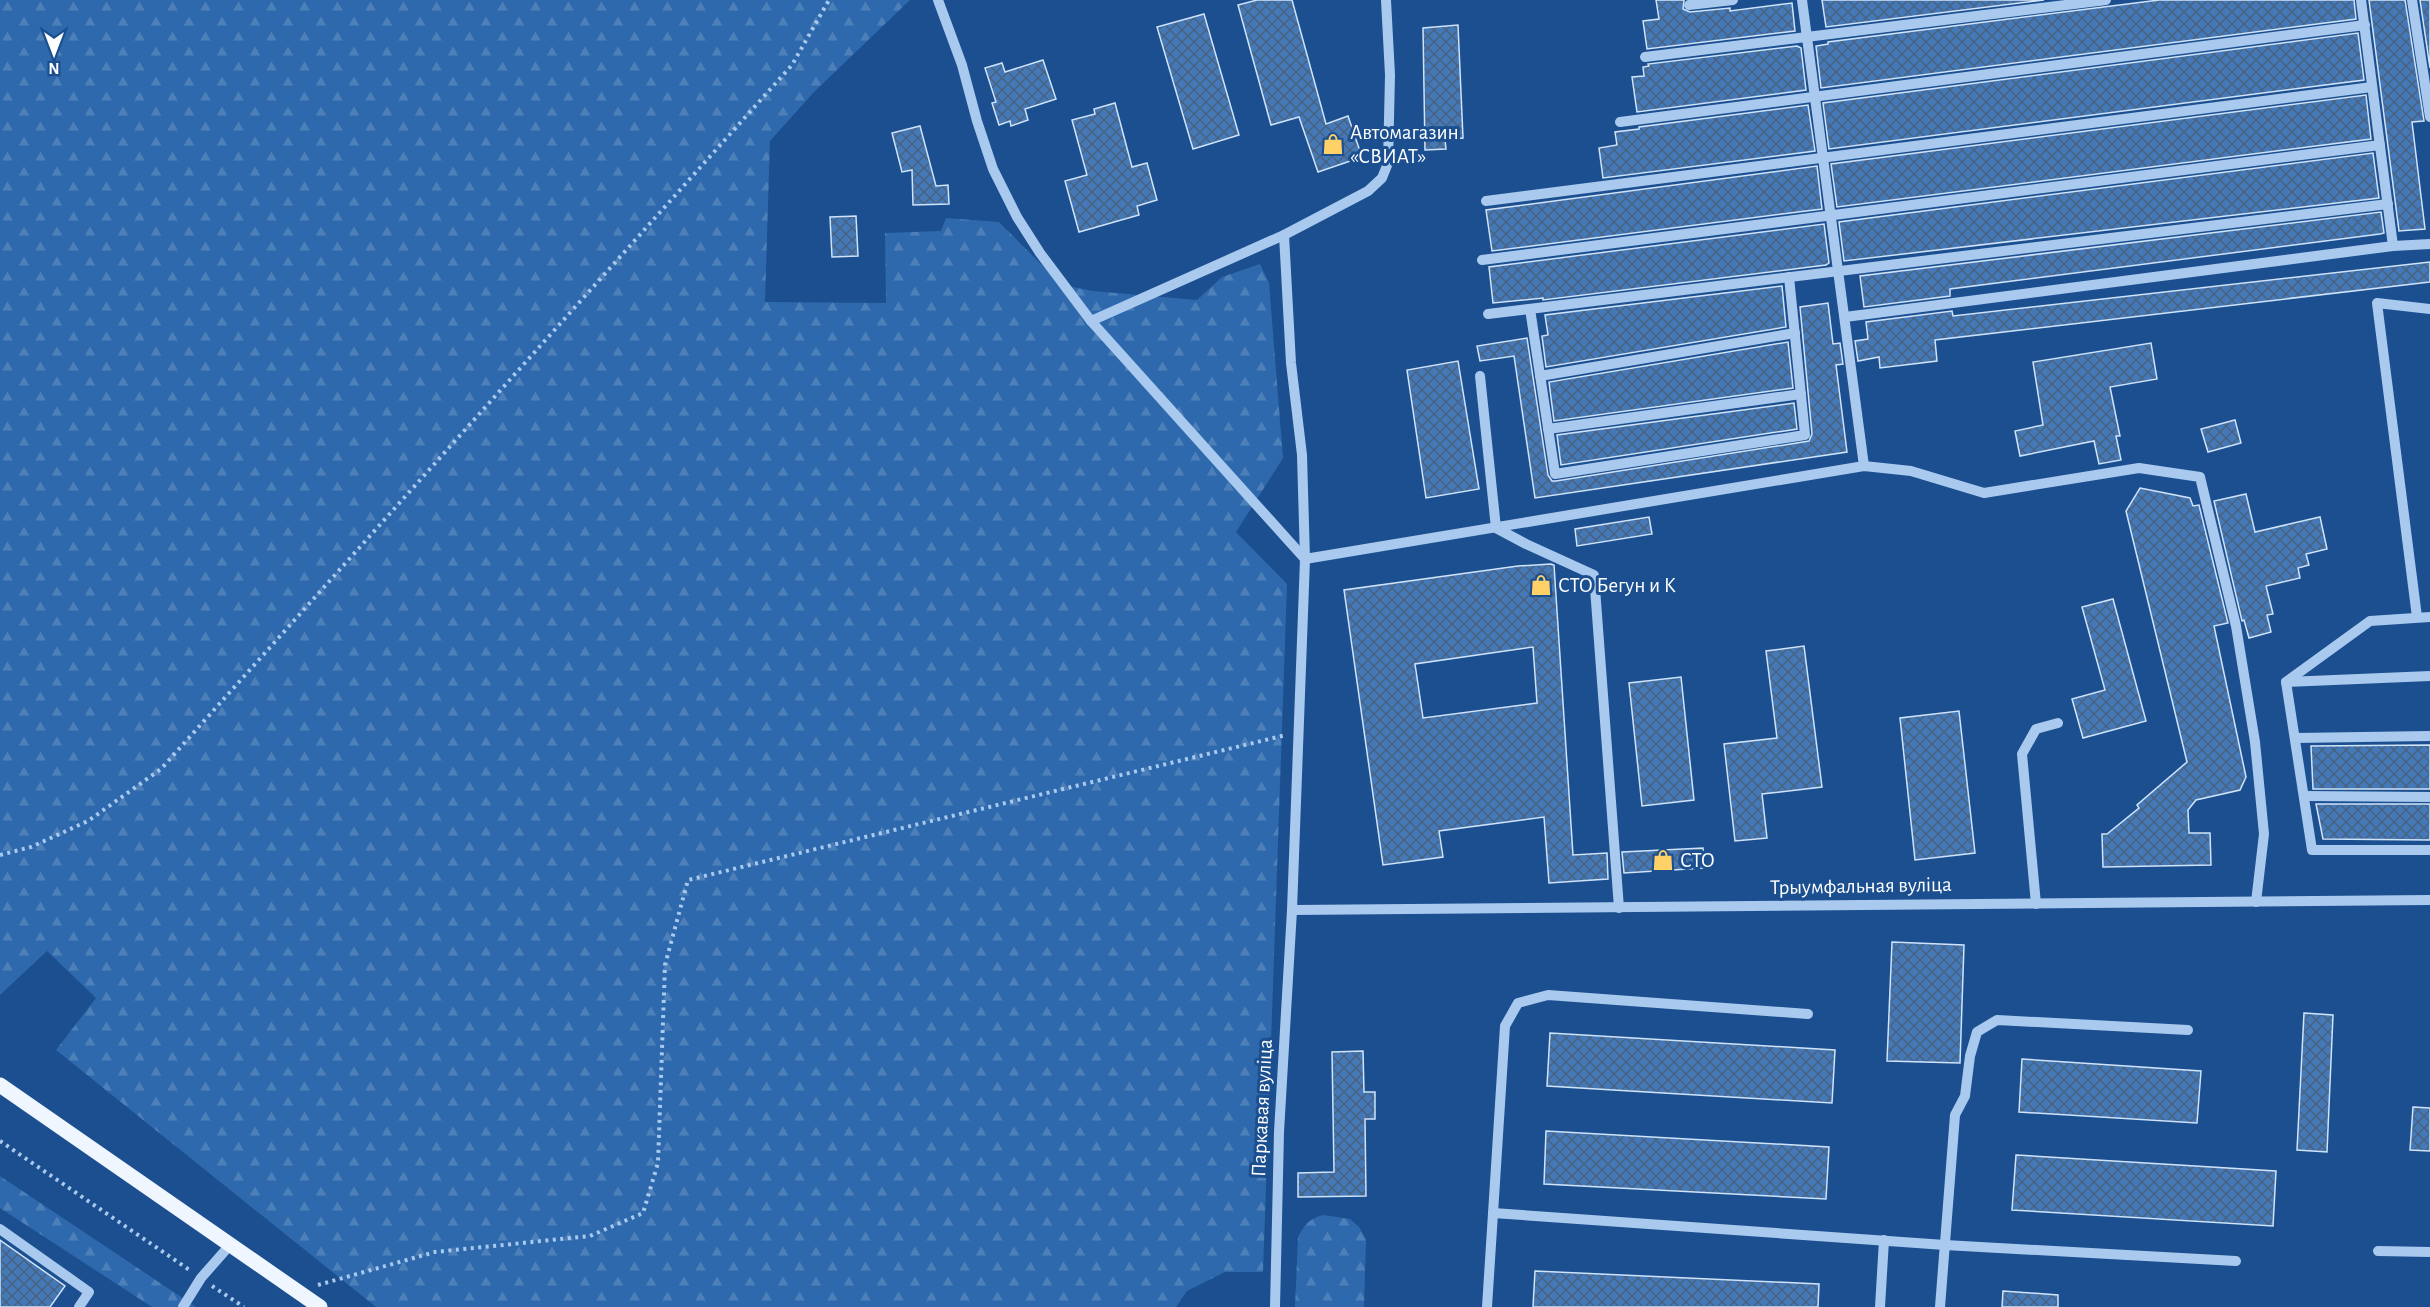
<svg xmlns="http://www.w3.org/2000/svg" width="2430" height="1307" viewBox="0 0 2430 1307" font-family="'Alegreya Sans',sans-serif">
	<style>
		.forest { fill: url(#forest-firs) }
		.building { fill: url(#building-cross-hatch); stroke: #cfe3fa; stroke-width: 1.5; fill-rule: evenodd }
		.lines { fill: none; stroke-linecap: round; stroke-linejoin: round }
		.path { stroke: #a9c9ee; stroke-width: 4; stroke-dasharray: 3 4.5; stroke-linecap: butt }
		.minor { stroke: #a9c9ee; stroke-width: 10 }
		.major { stroke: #f0f6ff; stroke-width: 15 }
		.labels { text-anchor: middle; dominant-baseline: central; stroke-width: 6; stroke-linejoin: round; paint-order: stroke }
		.poi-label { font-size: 21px; fill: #fff; stroke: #1b4f8f; text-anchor: start }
		.street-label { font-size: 21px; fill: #fff; stroke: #1b4f8f }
	</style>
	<defs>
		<pattern id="forest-firs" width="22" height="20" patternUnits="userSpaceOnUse" patternTransform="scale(1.5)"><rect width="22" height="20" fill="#2e69ad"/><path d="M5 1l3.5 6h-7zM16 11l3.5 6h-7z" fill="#4d80b9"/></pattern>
		<pattern id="building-cross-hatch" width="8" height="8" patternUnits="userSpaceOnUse" patternTransform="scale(1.5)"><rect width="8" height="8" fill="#4478b7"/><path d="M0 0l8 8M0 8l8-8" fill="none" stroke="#486282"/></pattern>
	</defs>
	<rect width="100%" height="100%" fill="#1b4f8f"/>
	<!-- forest -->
	<g class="forest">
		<path d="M0 0H910L814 92 770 141 765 302 886 303 885 233 941 231 946 218 999 222 1062 285 1093 291 1197 300 1222 277 1260 264 1269 283 1283 458 1236 532 1287 584 1263 1272H1225L1187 1291 1176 1307H376L56 1050 96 998 47 951 0 995Z"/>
		<path d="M0 1176 196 1307H152L0 1208Z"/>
		<path d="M1323 1215 1350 1219 1359 1227 1366 1239 1364 1307H1295L1298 1237C1304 1225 1309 1219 1323 1215Z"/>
	</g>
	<!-- building -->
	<g class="building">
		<path d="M1257 0H1292L1326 124 1348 116 1362 157 1318 172 1299 117 1271 125 1238 5Z"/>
		<path d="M1656 0H1684L1683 9 1690 12 1730 8V11L1792 3 1795 31 1647 49 1643 21 1659 19Z"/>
		<path d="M1822 0H2044L1826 27Z"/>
		<path d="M2159 0H2354L2356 19 1821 88 1816 46 1828 44V42Z"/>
		<path d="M2369 0H2405L2424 121 2412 122 2425 229 2399 231Z"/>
		<path d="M2420 0H2430V68Z"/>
		<path d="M1204 14 1239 135 1193 149 1157 27Z"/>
		<path d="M1458 25 1463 138 1445 140 1446 149 1425 150 1423 28Z"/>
		<path d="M2358 33 2364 80 1829 149 1823 103Z"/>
		<path d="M1797 46 1801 48 1806 90 1637 112 1632 77 1644 76 1643 67 1649 66 1648 64Z"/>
		<path d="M1043 60 1056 99 1025 109 1028 120 1011 126 1010 121 999 125 992 103 996 102 985 68 1002 63 1005 72Z"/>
		<path d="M2366 95 2371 139 1837 207 1831 164Z"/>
		<path d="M1115 103 1132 167 1147 163 1157 200 1137 206 1139 215 1079 232 1065 181 1087 175 1072 120 1095 114 1094 109Z"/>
		<path d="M1808 105 1815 151 1603 178 1599 148 1617 145 1615 132 1639 129V127Z"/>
		<path d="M920 126 936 186 948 185 949 204 913 205 912 170 902 172 892 133Z"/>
		<path d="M2373 153 2379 198 1844 261 1839 222Z"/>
		<path d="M1817 166 1822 209 1492 251 1486 210Z"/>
		<path d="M2381 212 2384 233 2380 234 1950 289V296L1864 307 1860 276Z"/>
		<path d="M856 216 858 256 832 257 830 217Z"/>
		<path d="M1824 224 1829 263 1826 265 1543 300V298L1493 303 1489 267Z"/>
		<path d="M2430 262V282L1935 340 1937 361 1880 368 1879 357 1858 361 1855 341 1868 339 1866 322 1952 311 1953 316Z"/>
		<path d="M1782 286 1786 327 1546 367 1542 336 1548 335 1545 315Z"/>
		<path d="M1828 303 1833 344 1840 343 1843 364 1836 365 1847 452 1535 498 1514 356 1480 361 1477 346 1527 338 1548 475 1552 481H1556L1809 441 1812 434 1800 307Z"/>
		<path d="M1788 342 1793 388 1554 421 1549 382Z"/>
		<path d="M2151 343 2157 379 2110 387 2120 436H2116L2121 460 2099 464 2094 441 2020 456 2015 431 2043 425 2033 362Z"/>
		<path d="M1458 361 1479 489 1426 498 1407 370Z"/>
		<path d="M1794 403 1797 429 1561 465 1557 435Z"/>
		<path d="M2235 420 2241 443 2208 452 2201 429Z"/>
		<path d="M2140 488 2190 498 2193 506 2199 505 2228 623 2214 626 2246 777 2240 790 2196 800 2188 810 2189 833H2210L2211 865 2103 867 2102 834H2107L2139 808 2137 805 2187 762 2126 511Z"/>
		<path d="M2246 494 2255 532 2320 517 2327 549 2306 554 2309 565 2298 568 2300 578 2266 586 2273 614 2267 615 2271 632 2249 638 2244 620 2242 621 2214 501Z"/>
		<path d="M1649 517 1652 534 1577 546 1575 529Z"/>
		<path d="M1551 564 1554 565 1573 855 1607 853 1608 879 1549 883 1544 817 1439 831 1443 857 1383 865 1344 590 1518 566ZM1533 647 1537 703 1423 718 1415 664Z"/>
		<path d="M2113 599 2146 721 2083 738 2072 699 2105 690 2082 607Z"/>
		<path d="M1804 646 1822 787 1762 794 1767 838 1735 841 1724 744 1777 738 1766 651Z"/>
		<path d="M1681 677 1694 800 1642 806 1629 683Z"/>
		<path d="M1959 711 1975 853 1915 860 1900 718Z"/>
		<path d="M2430 745V789H2313L2311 746Z"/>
		<path d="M2316 804H2430V840L2323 839Z"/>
		<path d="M1703 848 1704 868 1624 873 1622 852Z"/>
		<path d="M1892 942 1964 945 1960 1063 1887 1061Z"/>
		<path d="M2304 1013 2333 1015 2327 1152 2297 1150Z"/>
		<path d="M1550 1033 1835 1050 1832 1103 1547 1086Z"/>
		<path d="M1363 1051 1364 1092H1375V1119H1365L1366 1196 1298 1197V1173L1334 1172 1332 1052Z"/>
		<path d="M2022 1059 2201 1071 2197 1123 2019 1112Z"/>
		<path d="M2413 1107 2430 1108V1151L2410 1150Z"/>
		<path d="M1546 1131 1829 1147 1826 1199 1544 1184Z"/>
		<path d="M2016 1155 2276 1171 2273 1226 2012 1210Z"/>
		<path d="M0 1240 65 1286 50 1307H0Z"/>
		<path d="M1535 1271 1819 1284 1818 1307H1533Z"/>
		<path d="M2003 1291 2058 1295V1307H2002Z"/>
	</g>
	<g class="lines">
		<!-- path -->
		<g class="path">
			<path d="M0 855 31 847 88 821 161 769 792 65 829 0"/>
			<path d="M0 1141 191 1271"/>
			<path d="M318 1285 435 1252 590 1236 643 1213 658 1163 665 965 688 880 1286 735"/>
			<path d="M212 1286 244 1307"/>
		</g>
		<!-- minor -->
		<g class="minor">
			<path d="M938 0 962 65 977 121 993 169 1017 217 1040 253 1091 321 1305 559"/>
			<path d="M1802 0 1864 466"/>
			<path d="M2361 0 2393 246"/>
			<path d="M2412 0 2430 117"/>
			<path d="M1689 5 1733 0"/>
			<path d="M1645 57 2106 0"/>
			<path d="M1620 122 2365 25"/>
			<path d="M1486 201 2372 87"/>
			<path d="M1482 260 2380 145"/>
			<path d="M1530 309 1555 474 1805 435 1789 277"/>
			<path d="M1488 314 2388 204"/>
			<path d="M1845 317 2393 246 2430 244"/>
			<path d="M1091 321 1284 235 1368 191 1382 178 1388 163 1390 75 1386 0"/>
			<path d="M1480 376 1496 528 1526 544 1594 575 1619 908"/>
			<path d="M1540 376 1795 333"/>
			<path d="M1548 429 1801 394"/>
			<path d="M1305 559 1864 466 1911 471 1984 493 2139 468 2200 477 2236 626 2255 742 2264 834 2256 902"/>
			<path d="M2417 617 2377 303 2430 309"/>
			<path d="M2430 617 2370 621 2286 682 2312 850H2430"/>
			<path d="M2286 682 2430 676"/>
			<path d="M2295 738 2430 736"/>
			<path d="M2304 796 2430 797"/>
			<path d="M2036 904 2022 754 2036 729 2058 723"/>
			<path d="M1292 910 2430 900"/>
			<path d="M1493 1213 1945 1245 2236 1261"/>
			<path d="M0 1229 89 1292 79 1307"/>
			<path d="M2378 1251 2430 1252"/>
			<path d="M183 1307 201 1278 230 1245"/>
			<path d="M1275 1307 1279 1132 1292 910 1305 559 1302 455 1291 363 1284 235"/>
			<path d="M1487 1307 1505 1026 1518 1003 1548 995 1808 1014"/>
			<path d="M1880 1307 1884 1240"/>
			<path d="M1940 1307 1955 1115 1965 1096 1970 1056 1977 1032 1997 1020 2188 1030"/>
		</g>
		<!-- major -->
		<path class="major" d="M0 1085 320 1307"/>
	</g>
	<!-- icons -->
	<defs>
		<symbol id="shop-bare" viewBox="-9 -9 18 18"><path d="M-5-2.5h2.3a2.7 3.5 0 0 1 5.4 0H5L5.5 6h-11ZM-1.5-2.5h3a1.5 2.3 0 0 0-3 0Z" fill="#ffd166" stroke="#1b4f8f" stroke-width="2.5" paint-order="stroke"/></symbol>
	</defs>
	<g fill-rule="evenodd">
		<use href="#shop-bare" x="1318" y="129" width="30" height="30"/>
		<use href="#shop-bare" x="1526" y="570" width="30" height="30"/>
		<use href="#shop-bare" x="1648" y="845" width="30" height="30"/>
	</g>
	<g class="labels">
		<!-- poi labels -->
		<g class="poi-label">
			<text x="1350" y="132">Автомагазин<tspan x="1350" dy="24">«СВИАТ»</tspan></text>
			<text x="1558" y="585">СТО Бегун и К</text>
			<text x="1680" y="860">СТО</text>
		</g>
		<!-- street labels -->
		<g class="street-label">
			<text transform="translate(1861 886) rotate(-1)">Трыумфальная вуліца</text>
			<text transform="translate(1262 1108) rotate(-87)">Паркавая вуліца</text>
		</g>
	</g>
	<!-- north arrow -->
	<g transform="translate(54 54) rotate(180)" stroke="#1b4f8f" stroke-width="4.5" paint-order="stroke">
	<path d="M0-4.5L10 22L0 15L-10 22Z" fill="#ffffff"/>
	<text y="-9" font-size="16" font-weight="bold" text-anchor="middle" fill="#ffffff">N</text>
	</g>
</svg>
